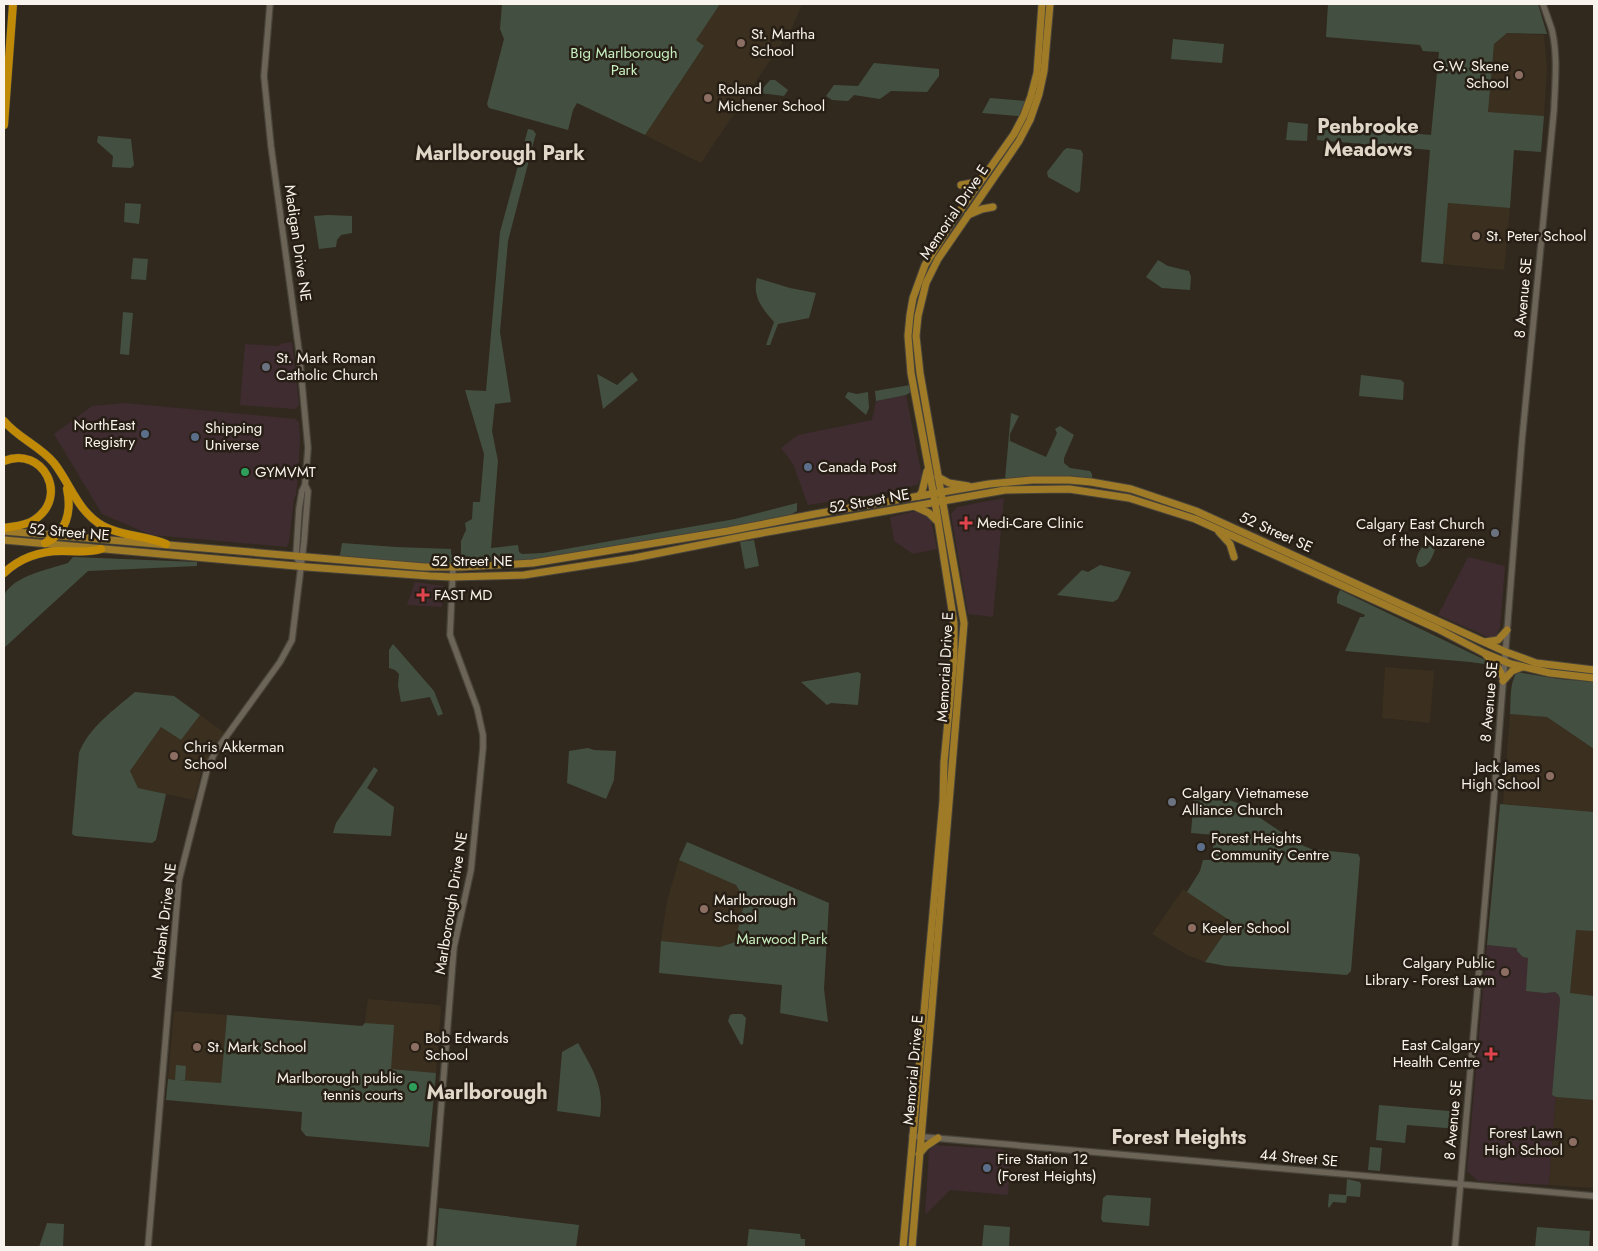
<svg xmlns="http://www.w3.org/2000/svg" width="1598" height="1251" viewBox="0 0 1598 1251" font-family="Jost,sans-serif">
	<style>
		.commercial { fill: #3f2c31 }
		.built { fill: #3b301f }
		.green { fill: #435041 }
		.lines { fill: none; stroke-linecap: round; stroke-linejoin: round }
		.minor-casing { stroke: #49443a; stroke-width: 8 }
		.major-casing { stroke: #49443a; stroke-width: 9 }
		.highway-casing { stroke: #49443a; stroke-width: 9 }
		.minor { stroke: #6d6458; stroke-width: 5.5 }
		.major { stroke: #9f7b27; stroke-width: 7 }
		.highway { stroke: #c08a06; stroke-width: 8 }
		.education-dot { fill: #8d6e63; stroke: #271f15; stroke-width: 2 }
		.worship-dot { fill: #6b7280; stroke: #271f15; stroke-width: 2 }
		.service-dot { fill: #5c6f8a; stroke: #271f15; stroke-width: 2 }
		.leisure-dot { fill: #2e9e5b; stroke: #271f15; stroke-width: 2 }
		.health-dot { fill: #e0444e; stroke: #271f15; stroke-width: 2 }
		.labels { text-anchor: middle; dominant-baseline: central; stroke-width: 5; stroke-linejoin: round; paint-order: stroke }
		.poi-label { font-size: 15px; fill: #f8f3ec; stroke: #271f15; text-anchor: start }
		.park-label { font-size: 15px; fill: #c7eebf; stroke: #271f15 }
		.street-label { font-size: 15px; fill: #f8f3ec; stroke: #271f15 }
		.district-label { font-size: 20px; font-weight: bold; fill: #e0d7c8; stroke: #271f15 }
	</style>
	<rect width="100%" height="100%" fill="#31291e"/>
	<!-- commercial -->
	<g class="commercial">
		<path d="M292 342 299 405 295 409 240 405 245 344 279 346 280 344Z"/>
		<path d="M906 395 922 477 917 485 879 494 808 505 793 464 781 448 798 435 872 420 876 401Z"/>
		<path d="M125 403 296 419 299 423 300 439 298 477 296 494 294 499 289 542 287 547 151 535 102 514 54 434 92 406Z"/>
		<path d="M1004 498 993 617 968 614 951 514 957 507Z"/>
		<path d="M916 511 927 515 931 520 937 549 913 554 894 541 890 517Z"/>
		<path d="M1468 557 1505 566 1500 627 1496 636 1488 637 1438 615Z"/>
		<path d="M415 582 443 586 442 607 407 605Z"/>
		<path d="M1487 945 1518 948 1517 951 1523 957 1528 958 1550 991 1555 992 1559 995 1560 1000 1552 1095 1556 1097 1549 1185 1478 1181 1467 1171Z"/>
		<path d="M934 1145 1000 1149 1011 1153 1008 1195 950 1190 925 1215 929 1151Z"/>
	</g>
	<!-- built -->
	<g class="built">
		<path d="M720 4H802L792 28 701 163 645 135 704 47 695 40Z"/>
		<path d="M1507 33 1544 35 1547 68 1544 116 1488 112 1494 44Z"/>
		<path d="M1448 203 1510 208 1504 270 1443 264Z"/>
		<path d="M1385 667 1434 671 1430 723 1382 718Z"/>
		<path d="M1510 714 1547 717 1594 749V812L1503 804Z"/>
		<path d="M200 715 225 733 203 767 194 800 138 788 130 771 161 727 181 740Z"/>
		<path d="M679 860 736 885 745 900 735 942 720 947 661 941 667 901Z"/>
		<path d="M1183 889 1232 922 1205 962 1187 955 1152 934Z"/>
		<path d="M1576 929 1594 931V996L1570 994Z"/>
		<path d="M368 999 438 1005 441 1007 436 1073 391 1069 365 1023Z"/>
		<path d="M174 1011 227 1015 221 1084 168 1079Z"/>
		<path d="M1556 1097 1594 1100V1188L1549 1185Z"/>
	</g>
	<!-- green -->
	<g class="green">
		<path d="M502 4H720L696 40 704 46 645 135 577 103 573 110 568 130 489 108 487 104 504 39 500 29Z"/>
		<path d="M1328 4H1538L1547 34 1507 33 1494 44 1488 112 1544 116 1541 152 1514 150 1510 208 1448 203 1443 264 1421 262 1430 150 1317 140 1318 125 1431 135 1439 52 1423 51 1420 45 1326 37Z"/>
		<path d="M1173 39 1224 44 1222 63 1171 59Z"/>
		<path d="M874 63 939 69V76L927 92 891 91 880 99 854 95 848 101 832 100 826 96 834 85 858 86Z"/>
		<path d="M770 80H775L788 90 784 96 759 93Z"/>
		<path d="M990 98 1026 101 1019 116 982 113Z"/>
		<path d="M1288 122 1308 124 1307 141 1286 140Z"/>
		<path d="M528 129 533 130 536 134 535 137 508 241 500 332 511 402 495 404 492 431 498 461 491 548 518 545 519 552 522 554 543 553 735 519 797 503V511L787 517 551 559 502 563 478 562 435 564 389 562 326 555H340L342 543 396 547 451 549V554L454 558 461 555V541L466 530 465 523 472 519 473 502H480L484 454 465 390 486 391 500 232Z"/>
		<path d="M98 136 131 139 134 165 131 168 112 167 113 156 97 142Z"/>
		<path d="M1067 148 1081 150 1083 154 1080 191 1077 193 1048 177 1047 172 1064 150Z"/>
		<path d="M125 203 141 204 139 224 124 222Z"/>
		<path d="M328 215 352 216V233L341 235 337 240 336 247 319 249 314 216Z"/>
		<path d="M133 258 148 259 146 280 131 279Z"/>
		<path d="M1158 260 1168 266 1189 271 1191 277 1190 290 1162 288 1146 277Z"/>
		<path d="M757 278 790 288 816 293 809 318 778 324 770 345H766L774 322C763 309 752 297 757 278Z"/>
		<path d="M123 312 133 313 129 355 120 354Z"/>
		<path d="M632 372 638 380 603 409 597 374 617 385Z"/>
		<path d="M1361 375 1401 380 1404 383 1403 400 1359 396Z"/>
		<path d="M910 385 911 392 906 395 876 401 875 391Z"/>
		<path d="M848 392 857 394 868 392 869 408 866 415 845 397Z"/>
		<path d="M1011 413 1019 416 1010 434V441L1046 457 1057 433 1055 429 1060 426 1074 435 1064 458V463L1070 468 1090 471 1092 474V480L1033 477 1005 479Z"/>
		<path d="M754 540 759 566 745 569 740 542Z"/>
		<path d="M1426 544 1432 545 1435 549C1433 557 1428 568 1419 567L1416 562C1416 557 1420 547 1426 544Z"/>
		<path d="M73 557 197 562V566L88 571 4 648V595C15 575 47 570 68 563Z"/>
		<path d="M1100 565 1131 572 1118 599 1113 602 1057 595 1082 570 1088 572Z"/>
		<path d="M1340 590 1483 659 1492 665 1470 662 1345 651 1360 617H1364L1365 615 1337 603V597Z"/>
		<path d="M393 644 434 691 443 714 438 716 430 697 401 702 398 686 399 674 395 670 389 668V650Z"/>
		<path d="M858 672 861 674 858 705 831 703 827 705 801 682Z"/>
		<path d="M1517 672 1559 679 1594 682V749L1547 717 1510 714C1511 702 1509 683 1517 672Z"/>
		<path d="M135 692 174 696 200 715 181 740 161 727 130 771 138 788 166 794 156 840 152 843 75 836 72 834 79 753C89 727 114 710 135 692Z"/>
		<path d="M588 748 594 750 616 751 614 780 606 799 567 783 569 751Z"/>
		<path d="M374 767 378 770 367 788 394 807 391 836 333 833 336 823Z"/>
		<path d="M1199 792 1222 797 1240 804 1297 843 1311 849 1358 854 1360 858 1351 971 1347 975 1226 966 1205 962 1232 922 1187 892 1200 871 1203 860H1212L1214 835 1191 833 1194 797 1196 794Z"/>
		<path d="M1500 804 1594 812V931L1576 930 1570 993 1594 996V1100L1556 1097 1552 1095 1560 1000 1559 995 1555 992 1545 993 1526 991 1528 958 1523 957 1517 951V948L1487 945Z"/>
		<path d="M687 842 829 903 824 989 828 1022 780 1013 782 985 659 973 661 941 720 947 735 942 745 900 736 885 679 860Z"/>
		<path d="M733 1014H742L746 1018 743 1044 741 1045 728 1021 730 1015Z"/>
		<path d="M227 1015 362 1026 365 1023 394 1025 391 1069 436 1073 429 1147 306 1136 301 1130 302 1112 166 1100 168 1079 175 1080 176 1065 186 1066 185 1080H179L221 1083Z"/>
		<path d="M578 1043C592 1068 605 1087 600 1117L557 1111 562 1052Z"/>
		<path d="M1379 1105 1461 1112 1459 1129 1407 1125 1405 1143 1376 1140Z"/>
		<path d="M1370 1147 1382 1148 1380 1171 1368 1170Z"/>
		<path d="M1347 1179 1360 1182 1361 1185 1360 1197 1347 1196 1346 1203 1333 1202 1329 1208 1328 1206 1329 1194 1346 1195Z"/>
		<path d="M1107 1195 1151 1198 1149 1226 1103 1222 1101 1219 1103 1198Z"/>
		<path d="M439 1208 579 1225 576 1247H436Z"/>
		<path d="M47 1223 64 1224 63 1247H39Z"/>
		<path d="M984 1225 1010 1227 1009 1247H982Z"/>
		<path d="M1537 1227 1590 1231 1589 1247H1535Z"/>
		<path d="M749 1229 800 1234 801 1239H805V1246L810 1247H747Z"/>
	</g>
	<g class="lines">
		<defs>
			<g id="minor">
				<path d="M270 4 264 76 271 146 299 351 308 448 305 485 302 491 299 509 296 556 298 560"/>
				<path d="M912 1136 1594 1196"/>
				<path d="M148 1247 179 880 207 770 215 752 280 662 292 640 304 542 308 491 305 485"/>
				<path d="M430 1247 454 947 471 870 483 748V735L477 708 450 635 453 567"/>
				<path d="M1455 1247 1494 798 1522 440 1554 110C1555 84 1558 56 1552 30 1549 21 1546 13 1543 4"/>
			</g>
			<g id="major">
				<path d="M961 185 972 183 983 178"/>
				<path d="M968 215 982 209 993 207"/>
				<path d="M938 477 949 483 968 486"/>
				<path d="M919 496 922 492 927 471"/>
				<path d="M916 507 929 513 937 521"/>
				<path d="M4 531 424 567H461L533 563 728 531 815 514 989 484 1032 480H1069L1091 482 1131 489 1196 511 1506 652 1536 663 1594 670"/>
				<path d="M1219 532 1230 544 1234 557"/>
				<path d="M4 540 307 567 430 576 452 577 524 575 634 558 751 535 1005 490 1069 489 1129 498 1195 519 1438 629 1484 653 1511 664 1550 673 1594 678"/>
				<path d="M1485 642 1498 640 1507 630"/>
				<path d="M1486 655 1497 666 1503 677"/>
				<path d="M1503 681 1512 671 1522 667"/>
				<path d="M919 1154 926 1146 938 1138"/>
				<path d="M903 1247 943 801 944 762 954 658V623L935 502 911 373 908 336 910 315 913 298 925 265 952 222 1014 134 1024 115 1031 96 1037 73 1042 4"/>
				<path d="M912 1247 964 623 920 373 916 336 918 316 926 283 938 259 1019 141 1030 120 1039 94 1044 71 1050 4"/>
			</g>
			<g id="highway">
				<path d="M4 125 13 4"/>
				<path d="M4 421C18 438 40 446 54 463 71 485 78 512 103 526 123 537 146 535 166 544"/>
				<path d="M4 461C43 445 70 497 34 520 25 526 14 526 4 528"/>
				<path d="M45 543C66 534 72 512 67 489"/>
				<path d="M4 573C20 558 40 551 62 551 75 551 88 553 101 549"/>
			</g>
		</defs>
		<!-- minor casing -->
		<use href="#minor" class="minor-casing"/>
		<!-- major casing -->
		<use href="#major" class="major-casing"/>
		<!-- highway casing -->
		<use href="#highway" class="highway-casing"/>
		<!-- minor -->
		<use href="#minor" class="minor"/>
		<!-- major -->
		<use href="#major" class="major"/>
		<!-- highway -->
		<use href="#highway" class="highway"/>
	</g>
	<!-- markers -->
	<g class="education-dot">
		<circle cx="741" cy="43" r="5"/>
		<circle cx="1519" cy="75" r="5"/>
		<circle cx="708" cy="98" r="5"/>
		<circle cx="1476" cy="236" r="5"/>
		<circle cx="174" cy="756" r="5"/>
		<circle cx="1550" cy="776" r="5"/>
		<circle cx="704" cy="909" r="5"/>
		<circle cx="1192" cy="928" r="5"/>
		<circle cx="1505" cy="972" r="5"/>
		<circle cx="197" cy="1047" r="5"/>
		<circle cx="415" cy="1047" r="5"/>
		<circle cx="1573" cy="1142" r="5"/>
	</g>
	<g class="worship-dot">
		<circle cx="266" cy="367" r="5"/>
		<circle cx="1495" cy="533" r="5"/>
		<circle cx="1172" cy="802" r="5"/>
	</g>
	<g class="service-dot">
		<circle cx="145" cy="434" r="5"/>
		<circle cx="195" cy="437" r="5"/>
		<circle cx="808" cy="467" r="5"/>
		<circle cx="1201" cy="847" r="5"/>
		<circle cx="987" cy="1168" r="5"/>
	</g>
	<g class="leisure-dot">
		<circle cx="245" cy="472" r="5"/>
		<circle cx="413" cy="1087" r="5"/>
	</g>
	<g class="health-dot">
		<path d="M963.5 515.5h5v5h5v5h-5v5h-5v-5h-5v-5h5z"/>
		<path d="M420.5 587.5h5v5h5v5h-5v5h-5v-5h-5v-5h5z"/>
		<path d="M1488.5 1046.5h5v5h5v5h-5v5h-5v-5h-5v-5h5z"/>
	</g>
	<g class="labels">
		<!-- poi labels -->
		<g class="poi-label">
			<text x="751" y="34">St. Martha<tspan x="751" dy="17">School</tspan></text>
			<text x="1509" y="66" text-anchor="end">G.W. Skene<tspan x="1509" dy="17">School</tspan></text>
			<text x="718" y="89">Roland<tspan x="718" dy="17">Michener School</tspan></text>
			<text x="1486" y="236">St. Peter School</text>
			<text x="276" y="358">St. Mark Roman<tspan x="276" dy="17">Catholic Church</tspan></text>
			<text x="135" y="425" text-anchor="end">NorthEast<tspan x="135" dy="17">Registry</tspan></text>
			<text x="205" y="428">Shipping<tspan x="205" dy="17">Universe</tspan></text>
			<text x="818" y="467">Canada Post</text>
			<text x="255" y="472">GYMVMT</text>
			<text x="977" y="523">Medi-Care Clinic</text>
			<text x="1485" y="524" text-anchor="end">Calgary East Church<tspan x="1485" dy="17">of the Nazarene</tspan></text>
			<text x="434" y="595">FAST MD</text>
			<text x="184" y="747">Chris Akkerman<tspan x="184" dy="17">School</tspan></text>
			<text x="1540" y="767" text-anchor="end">Jack James<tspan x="1540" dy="17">High School</tspan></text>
			<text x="1182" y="793">Calgary Vietnamese<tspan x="1182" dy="17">Alliance Church</tspan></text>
			<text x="1211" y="838">Forest Heights<tspan x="1211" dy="17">Community Centre</tspan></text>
			<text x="714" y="900">Marlborough<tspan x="714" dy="17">School</tspan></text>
			<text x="1202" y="928">Keeler School</text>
			<text x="1495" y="963" text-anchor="end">Calgary Public<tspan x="1495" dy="17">Library - Forest Lawn</tspan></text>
			<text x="425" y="1038">Bob Edwards<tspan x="425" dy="17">School</tspan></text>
			<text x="1480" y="1045" text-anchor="end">East Calgary<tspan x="1480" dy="17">Health Centre</tspan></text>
			<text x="207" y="1047">St. Mark School</text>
			<text x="403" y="1078" text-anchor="end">Marlborough public<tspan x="403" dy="17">tennis courts</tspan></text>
			<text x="1563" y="1133" text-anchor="end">Forest Lawn<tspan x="1563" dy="17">High School</tspan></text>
			<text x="997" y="1159">Fire Station 12<tspan x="997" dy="17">(Forest Heights)</tspan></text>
		</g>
		<!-- park labels -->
		<g class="park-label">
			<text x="624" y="53">Big Marlborough<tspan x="624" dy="17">Park</tspan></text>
			<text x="782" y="939">Marwood Park</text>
		</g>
		<!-- street labels -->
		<g class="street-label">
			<text transform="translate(954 212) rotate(-56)">Memorial Drive E</text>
			<text transform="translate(298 243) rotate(82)">Madigan Drive NE</text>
			<text transform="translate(1523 298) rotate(-85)">8 Avenue SE</text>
			<text transform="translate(869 501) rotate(-10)">52 Street NE</text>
			<text transform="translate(69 532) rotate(5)">52 Street NE</text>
			<text transform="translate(1276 532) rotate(24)">52 Street SE</text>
			<text x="472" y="561">52 Street NE</text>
			<text transform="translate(945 667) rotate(-87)">Memorial Drive E</text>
			<text transform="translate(1489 702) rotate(-85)">8 Avenue SE</text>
			<text transform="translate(451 903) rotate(-81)">Marlborough Drive NE</text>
			<text transform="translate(164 921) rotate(-83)">Marbank Drive NE</text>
			<text transform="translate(913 1070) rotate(-85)">Memorial Drive E</text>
			<text transform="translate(1453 1120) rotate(-85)">8 Avenue SE</text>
			<text transform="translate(1299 1158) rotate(5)">44 Street SE</text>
		</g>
		<!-- district labels -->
		<g class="district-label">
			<text x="1368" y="126">Penbrooke<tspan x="1368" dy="23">Meadows</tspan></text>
			<text x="500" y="153">Marlborough Park</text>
			<text x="487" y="1092">Marlborough</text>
			<text x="1179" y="1137">Forest Heights</text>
		</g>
	</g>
	<!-- border -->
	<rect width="1598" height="1251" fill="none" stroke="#f8f3ec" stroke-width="10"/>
</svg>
